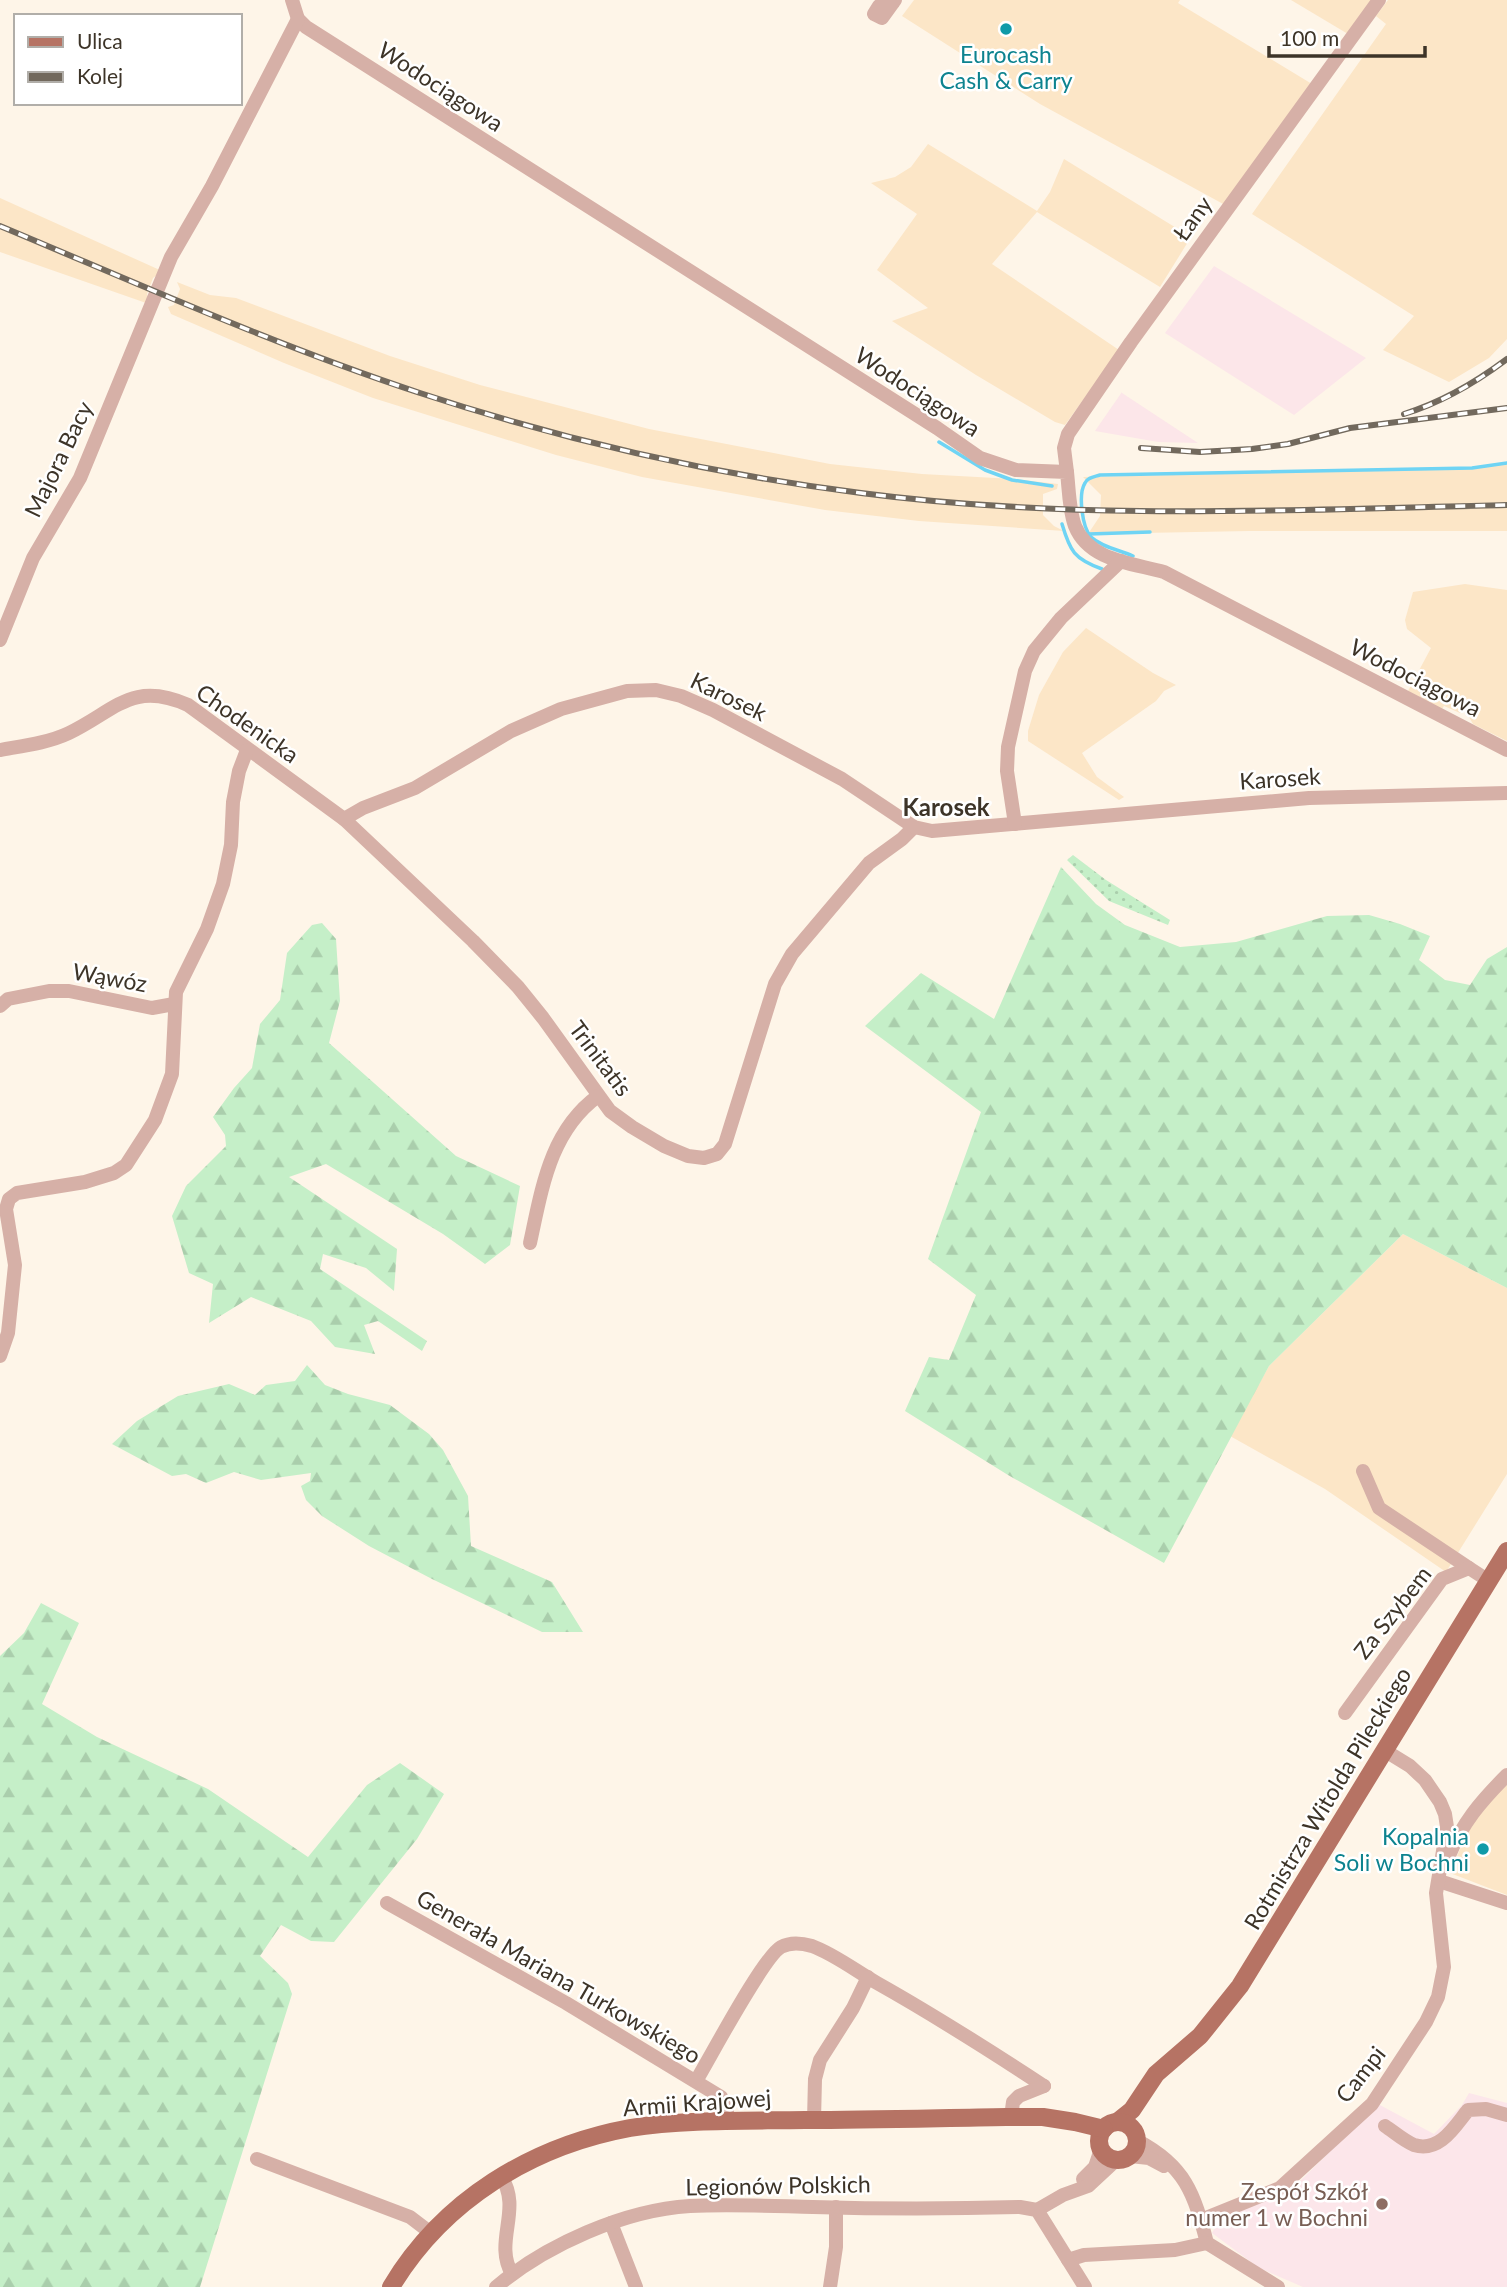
<svg xmlns="http://www.w3.org/2000/svg" width="1507" height="2287" viewBox="0 0 1507 2287" font-family="Lato,sans-serif">
	<style>
		.commercial { fill: #fce6e9 }
		.built { fill: #fce6c7 }
		.education { fill: #fce6ea }
		.forest { fill: url(#forest-firs) }
		.park { fill: url(#park-dots) }
		.lines { fill: none; stroke-linecap: round; stroke-linejoin: round }
		.stream { stroke: #6fd4f4; stroke-width: 3.5 }
		.minor { stroke: #d6b0a7; stroke-width: 14 }
		.major { stroke: #b67364; stroke-width: 18 }
		.rail-casing { stroke: #72695d; stroke-width: 6 }
		.rail { stroke: #fff; stroke-width: 3.5; stroke-dasharray: 10; stroke-linecap: butt }
		.culture-dot { fill: #0f9aa8; stroke: #fff; stroke-width: 2.5 }
		.education-dot { fill: #8d6e63; stroke: #fff; stroke-width: 2.5 }
		.labels { text-anchor: middle; dominant-baseline: central; stroke-width: 5; stroke-linejoin: round; paint-order: stroke }
		.culture-label { font-size: 23px; fill: #0d838f; stroke: #fff }
		.street-label { font-size: 23px; fill: #3d3428; stroke: #fff }
		.education-label { font-size: 23px; fill: #785e54; stroke: #fff; text-anchor: end }
		.neighbourhood-label { font-size: 24px; font-weight: bold; fill: #3d3428; stroke: #fff }
	</style>
	<defs>
		<pattern id="forest-firs" width="22" height="20" patternUnits="userSpaceOnUse" patternTransform="scale(1.75)"><rect width="22" height="20" fill="#c5efc8"/><path d="M5 1l3.5 6h-7zM16 11l3.5 6h-7z" fill="#aaceac"/></pattern>
		<pattern id="park-dots" width="8" height="8" patternUnits="userSpaceOnUse" patternTransform="scale(1.75)"><rect width="8" height="8" fill="#c5efc8"/><path d="M2 2h.1M6 6h.1" fill="none" stroke="#aaceac" stroke-width="1.8" stroke-linecap="round"/></pattern>
	</defs>
	<rect width="100%" height="100%" fill="#fef5e8"/>
	<!-- commercial -->
	<g class="commercial">
		<path d="M1214 266 1366 358 1294 415 1165 333Z"/>
		<path d="M1122 392V393L1198 443 1158 442 1095 431Z"/>
	</g>
	<!-- built -->
	<g class="built">
		<path d="M914 0H1180L1178 3 1312 84 1225 205 1040 104 902 16Z"/>
		<path d="M1291 0H1373L1348 34Z"/>
		<path d="M1388 0H1507V339L1489 358 1449 382 1383 350 1414 316 1252 214 1386 24 1376 16Z"/>
		<path d="M928 144 1037 211 1050 192 1064 159 1191 237 1160 287 1037 212 992 264 1119 350 1065 425 1055 422 976 375 892 321 928 308 877 270 917 214 871 183 895 177 911 167Z"/>
		<path d="M0 198 162 271 153 278 147 294 149 304 0 252Z"/>
		<path d="M177 282 210 295 236 298 390 356 480 385 649 429 830 464 922 474 1014 479 1058 484 1057 489 1043 494V515L1054 526 1064 531 919 521 825 510 642 477 556 455 373 398 284 363 171 314 168 307 174 305 180 289Z"/>
		<path d="M1507 463V531H1250L1088 534 1100 516 1101 495 1083 477 1472 468Z"/>
		<path d="M1465 584 1507 590V741L1473 724 1465 710 1460 713 1444 706 1442 709 1408 691 1431 648 1407 629 1405 620 1413 592Z"/>
		<path d="M1086 628 1153 673 1176 685 1164 691 1156 701 1082 753 1097 777 1124 797 1119 800 1028 741V731L1039 695 1063 652Z"/>
		<path d="M1403 1234 1507 1288V1474L1446 1572 1325 1489 1230 1436 1269 1366Z"/>
		<path d="M1507 1781V1895L1450 1873 1470 1825Z"/>
	</g>
	<!-- education -->
	<path class="education" d="M1469 2093 1507 2103V2287H1303L1259 2268 1212 2233 1219 2221 1295 2186 1378 2104 1434 2134 1462 2105Z"/>
	<!-- forest -->
	<g class="forest">
		<path d="M1061 867 1096 904 1125 925 1180 947 1236 942 1327 916 1369 915 1400 924 1430 936 1419 960 1445 980 1470 985 1487 959 1507 947V1288L1403 1234 1269 1366 1164 1563 1008 1475 905 1411 929 1357 949 1360 976 1295 928 1259 981 1112 865 1026 921 973 994 1019Z"/>
		<path d="M322 923 336 939 340 1001 329 1043 456 1156 520 1186 510 1245 485 1264 443 1234 326 1164 289 1177 397 1249 394 1291 366 1268 323 1254 320 1269 427 1341 422 1351 378 1321 364 1325 375 1354 335 1347 311 1321 251 1297 209 1323 213 1284 189 1273 172 1216 186 1186 226 1146 225 1135 213 1117 234 1088 252 1068 260 1024 280 1000 287 953 312 925Z"/>
		<path d="M307 1365 325 1385 348 1394 390 1405 429 1434 443 1450 468 1496 471 1546 552 1582 583 1632H542L432 1579 369 1546 322 1516 306 1500 301 1486 310 1481 311 1473 261 1480 234 1472 206 1483 186 1474 172 1476 112 1444 137 1421 178 1396 229 1384 255 1395 266 1385 295 1381Z"/>
		<path d="M41 1603 79 1623 42 1704 97 1737 208 1789 308 1857 367 1785 400 1763 444 1794 417 1839 334 1942 311 1941 281 1925 260 1956 288 1983 292 1994 200 2287H0V1656L24 1633Z"/>
	</g>
	<!-- park -->
	<path class="park" d="M1073 855 1106 880 1170 920 1168 925 1109 901 1067 860Z"/>
	<g class="lines">
		<!-- stream -->
		<g class="stream">
			<path d="M939 442 985 470 1012 480 1052 486"/>
			<path d="M1062 524C1070 551 1074 559 1102 569"/>
			<path d="M1089 534 1150 532"/>
			<path d="M1133 556C1119 550 1102 547 1091 537 1082 527 1078 494 1085 483 1088 477 1094 477 1100 475L1472 468 1507 463"/>
		</g>
		<!-- minor -->
		<g class="minor">
			<path d="M292 0 298 19 306 27 937 428 980 458 1016 470 1067 472C1069 490 1069 510 1075 526 1089 561 1132 563 1164 572L1507 750"/>
			<path d="M893 3 879 6 874 14 882 18 895 0"/>
			<path d="M1067 472 1064 448 1068 434 1131 342 1379 0"/>
			<path d="M0 640 33 558 80 478 171 257 212 186 298 19"/>
			<path d="M0 750C22 746 48 743 69 733 115 711 132 680 188 705L344 819 473 941 518 987 543 1018 610 1111 632 1127 664 1146 688 1156 704 1158 717 1154 725 1144 775 984 792 954 869 863 902 839 914 827"/>
			<path d="M344 819 363 808 415 788 511 731 561 709 627 691 656 690 681 696 713 710 842 779 914 827 932 831 1309 798 1507 793"/>
			<path d="M1015 824 1007 771 1008 747 1025 671 1034 651 1061 618 1121 561"/>
			<path d="M0 1006 8 999 49 991H69L152 1008 174 1004"/>
			<path d="M530 1243C542 1188 550 1131 598 1096"/>
			<path d="M0 1356 8 1333 15 1265 6 1209 9 1199 17 1193 85 1182 114 1173 126 1165 155 1120 172 1074 176 992 207 929 223 884 231 845 233 802 239 771 247 750"/>
			<path d="M1363 1471 1379 1508 1469 1568"/>
			<path d="M1345 1713 1442 1579 1469 1568 1489 1581"/>
			<path d="M1448 1858C1462 1823 1481 1801 1507 1775"/>
			<path d="M1439 1881 1507 1903"/>
			<path d="M387 1903 566 2003 721 2097 727 2109V2121"/>
			<path d="M696 2081C710 2058 763 1957 781 1947 790 1942 802 1943 812 1946 834 1954 856 1971 877 1983 934 2015 989 2050 1044 2086"/>
			<path d="M1011 2117 1013 2102 1019 2096 1044 2086"/>
			<path d="M814 2120 815 2079 820 2060 853 2008 868 1977"/>
			<path d="M1385 2126C1394 2132 1404 2141 1414 2145 1440 2153 1455 2126 1468 2110L1486 2109 1507 2115"/>
			<path d="M1138 2141C1185 2166 1194 2193 1207 2243L1278 2287"/>
			<path d="M1130 2156 1149 2158 1164 2166"/>
			<path d="M257 2159 410 2217 431 2233"/>
			<path d="M501 2176C523 2210 493 2241 512 2274"/>
			<path d="M1083 2179 1095 2167 1101 2149"/>
			<path d="M1037 2210 1063 2195 1088 2186 1116 2160"/>
			<path d="M1201 2220 1280 2188 1372 2104 1426 2022 1438 1997 1444 1967 1436 1893 1447 1827 1445 1814 1440 1802 1425 1780 1410 1766 1384 1750"/>
			<path d="M611 2223 636 2287"/>
			<path d="M1068 2260 1084 2255 1175 2250 1207 2243"/>
			<path d="M496 2287C546 2245 624 2210 690 2206 731 2204 772 2206 813 2207 881 2209 952 2209 1020 2207L1037 2210 1085 2287"/>
			<path d="M830 2287 836 2247V2207"/>
		</g>
		<!-- major -->
		<g class="major">
			<path d="M1117 2122 1132 2110 1156 2074 1200 2036 1240 1986 1507 1551"/>
			<circle cx="1118" cy="2141" r="19"/>
			<path d="M391 2287C443 2200 532 2146 630 2128 684 2119 749 2121 805 2120 872 2120 939 2118 1006 2117H1043L1075 2122 1104 2129"/>
		</g>
		<defs>
			<g id="rail">
				<path d="M0 226C139 284 277 346 420 393 563 440 711 474 861 493 1075 521 1292 510 1507 505"/>
				<path d="M1404 414C1443 402 1475 383 1507 359"/>
				<path d="M1141 448 1200 452 1252 449 1288 444 1350 428 1507 408"/>
			</g>
		</defs>
		<!-- rail casing -->
		<use href="#rail" class="rail-casing"/>
		<!-- rail -->
		<use href="#rail" class="rail"/>
	</g>
	<!-- markers -->
	<g class="culture-dot">
		<circle cx="1006" cy="29" r="7"/>
		<circle cx="1483" cy="1849" r="7"/>
	</g>
	<circle class="education-dot" cx="1382" cy="2204" r="7"/>
	<g class="labels">
		<!-- culture labels -->
		<g class="culture-label">
			<text x="1006" y="54">Eurocash<tspan x="1006" dy="26">Cash &amp; Carry</tspan></text>
			<text x="1469" y="1836" text-anchor="end">Kopalnia<tspan x="1469" dy="26">Soli w Bochni</tspan></text>
		</g>
		<!-- street labels -->
		<g class="street-label">
			<text transform="translate(441 86) rotate(33)">Wodociągowa</text>
			<text transform="translate(1192 218) rotate(-54)">Łany</text>
			<text transform="translate(918 391) rotate(33)">Wodociągowa</text>
			<text transform="translate(58 459) rotate(-64)">Majora Bacy</text>
			<text transform="translate(1416 677) rotate(27)">Wodociągowa</text>
			<text transform="translate(729 696) rotate(26)">Karosek</text>
			<text transform="translate(248 723) rotate(35)">Chodenicka</text>
			<text transform="translate(1280 778) rotate(-4)">Karosek</text>
			<text transform="translate(110 977) rotate(10)">Wąwóz</text>
			<text transform="translate(601 1058) rotate(53)">Trinitatis</text>
			<text transform="translate(1392 1612) rotate(-52)">Za Szybem</text>
			<text transform="translate(1327 1798) rotate(-59)">Rotmistrza Witolda Pileckiego</text>
			<text transform="translate(559 1976) rotate(30)">Generała Mariana Turkowskiego</text>
			<text transform="translate(1360 2074) rotate(-52)">Campi</text>
			<text transform="translate(697 2102) rotate(-4)">Armii Krajowej</text>
			<text transform="translate(778 2185) rotate(-1)">Legionów Polskich</text>
		</g>
		<!-- education labels -->
		<g class="education-label">
			<text x="1368" y="2191">Zespół Szkół<tspan x="1368" dy="26">numer 1 w Bochni</tspan></text>
		</g>
		<!-- neighbourhood labels -->
		<g class="neighbourhood-label">
			<text x="946" y="806">Karosek</text>
		</g>
	</g>
	<!-- legend -->
	<rect x="14" y="14" width="228" height="91" fill="#ffffff" stroke="#b1aea9" stroke-width="2"/>
	<rect x="28" y="37" width="35" height="10" fill="#b67364" stroke="#b1aea9" stroke-width="2"/>
	<text x="77" y="49" font-size="21" fill="#3d3428">Ulica</text>
	<rect x="28" y="72" width="35" height="10" fill="#72695d" stroke="#b1aea9" stroke-width="2"/>
	<text x="77" y="84" font-size="21" fill="#3d3428">Kolej</text>
	<!-- scale -->
	<path d="M1269 46v10h156v-10" fill="none" stroke="#3d3428" stroke-width="3.5"/>
	<text x="1280" y="46" font-size="21" fill="#3d3428" stroke="#ffffff" stroke-width="5" paint-order="stroke">100 m</text>
</svg>
